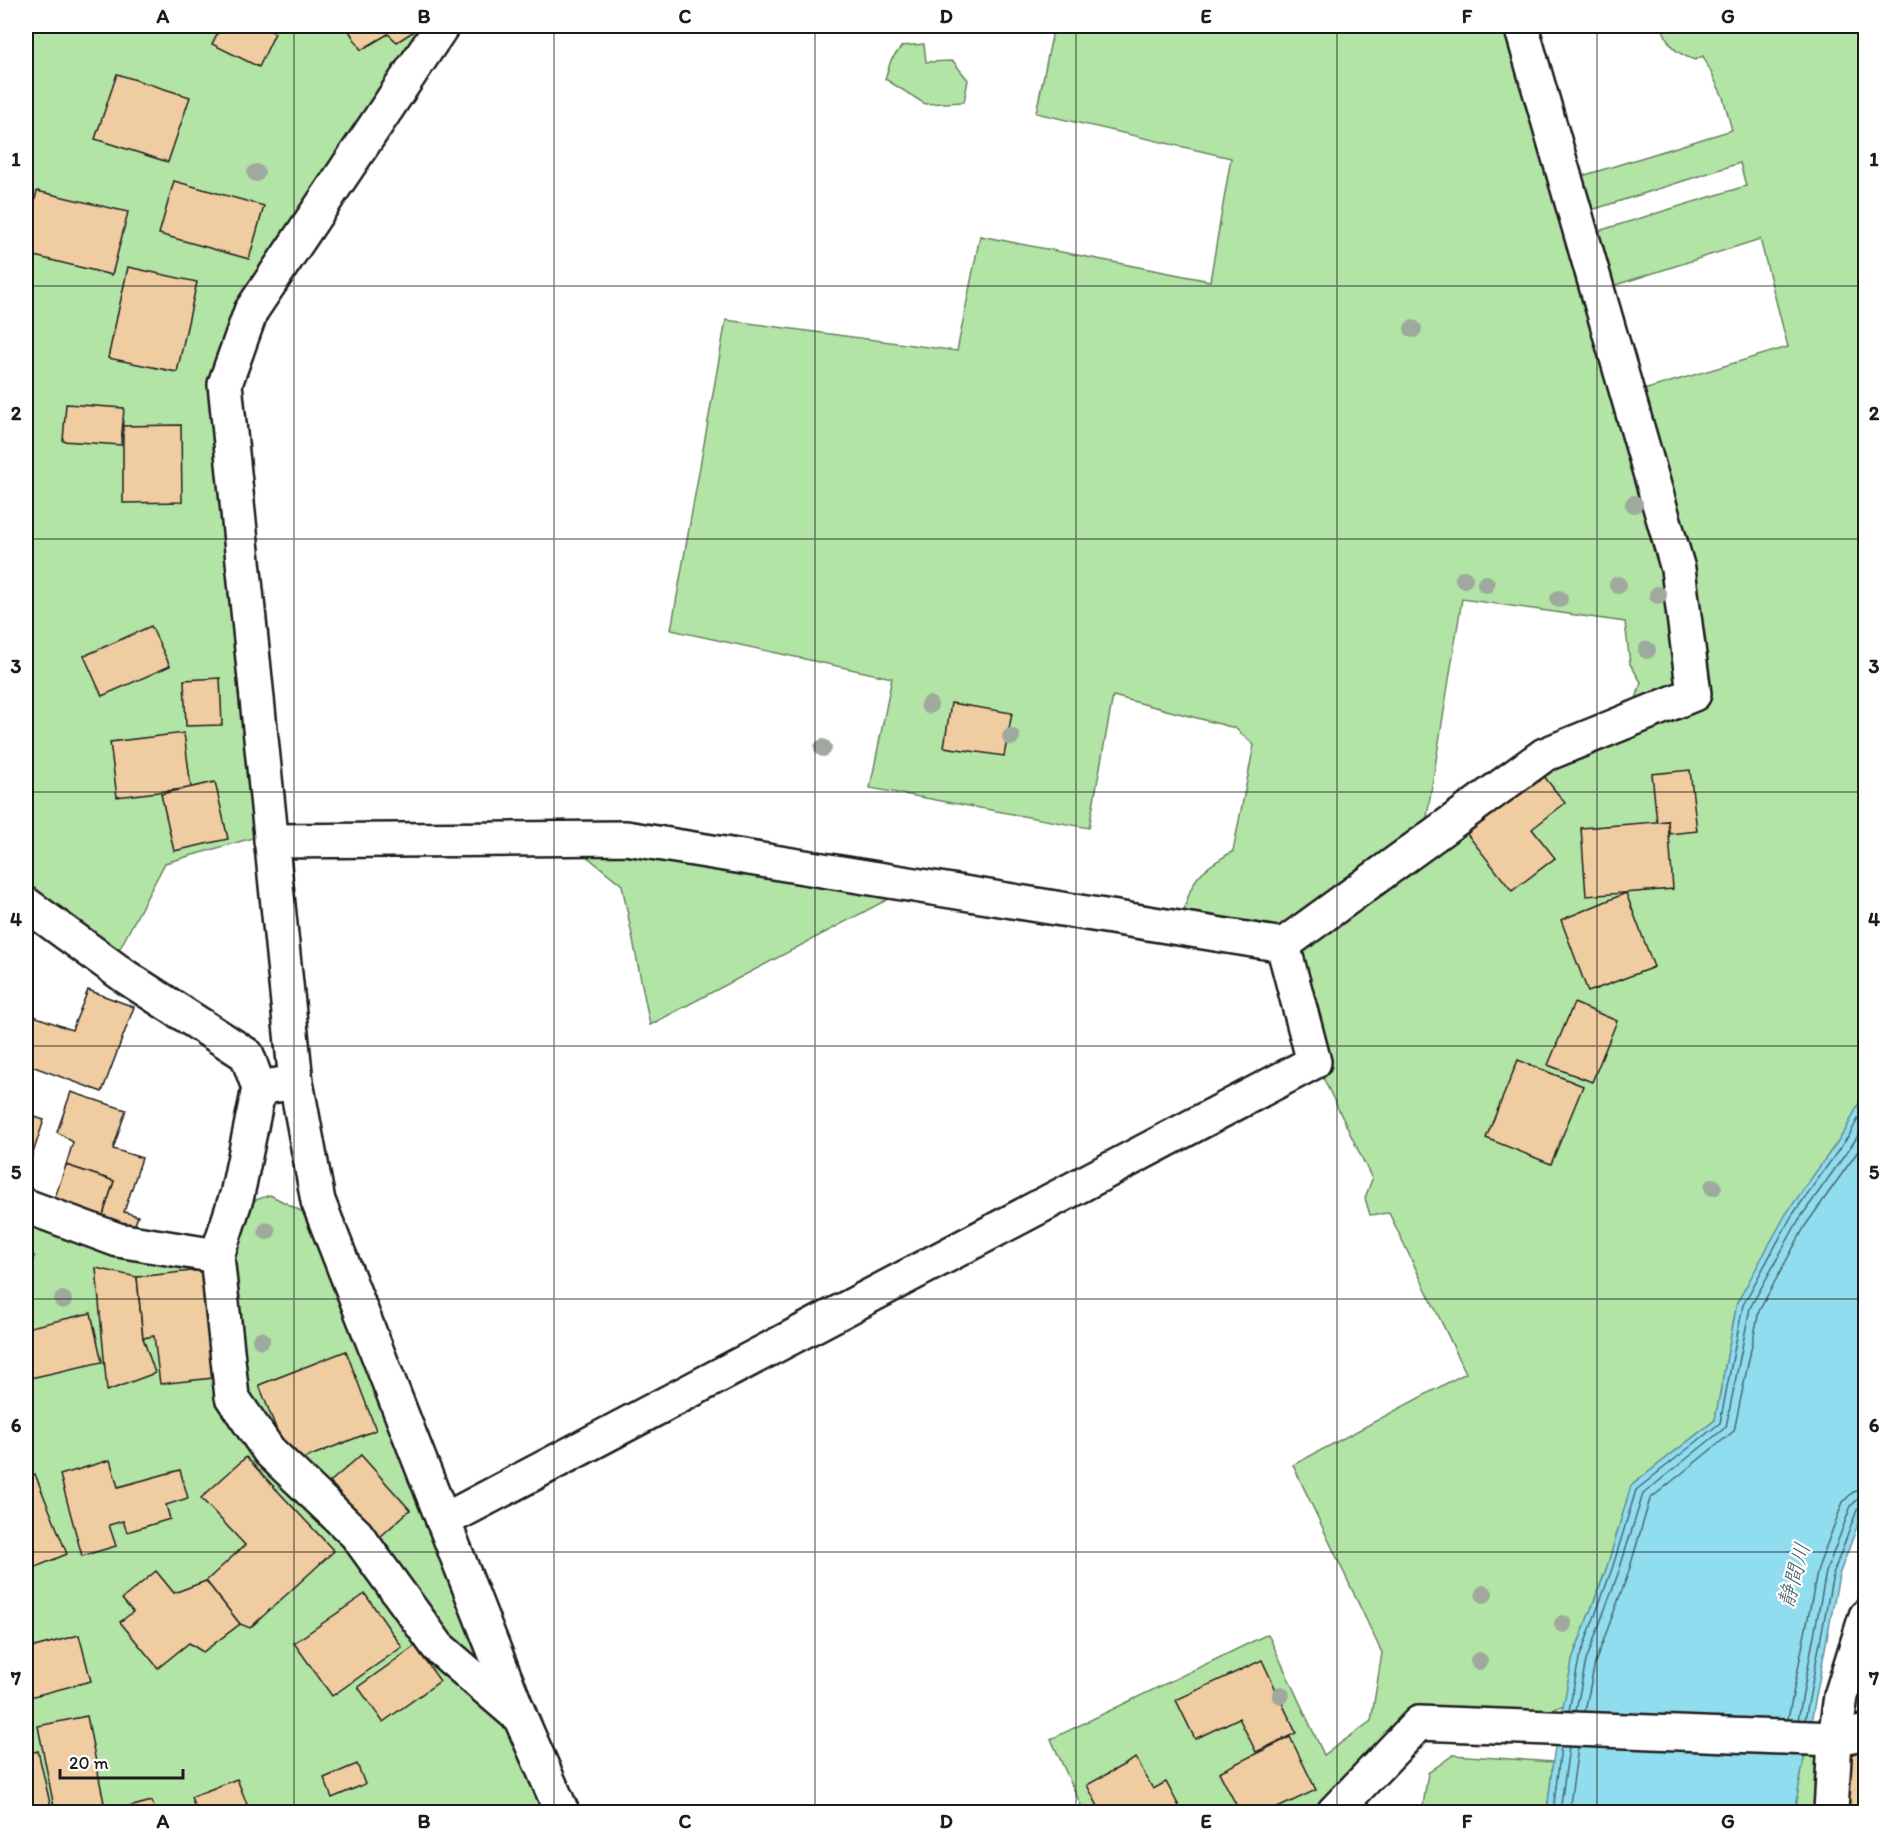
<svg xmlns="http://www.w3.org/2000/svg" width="1891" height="1838" viewBox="0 0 1891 1838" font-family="Itim,'Klee One',sans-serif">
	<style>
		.green { fill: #b2e4a5; stroke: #678060; stroke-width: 1.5 }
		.water { fill: #90ddef; stroke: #62909b; stroke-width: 1.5 }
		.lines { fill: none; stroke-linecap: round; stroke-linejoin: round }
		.shore { stroke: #4a6970; stroke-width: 1.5 }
		.building { fill: #f0cca1; stroke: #1c1c1c; stroke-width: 1.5 }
		.street-casing { stroke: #1c1c1c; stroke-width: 38 }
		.street { stroke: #fff; stroke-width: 33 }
		.tree { fill: #9fa99d }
		.grid { fill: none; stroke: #1c1c1c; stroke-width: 1.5; stroke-opacity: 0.55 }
		.labels { text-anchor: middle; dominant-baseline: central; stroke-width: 4.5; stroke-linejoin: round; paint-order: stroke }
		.water-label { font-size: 22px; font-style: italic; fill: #456066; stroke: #fff }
		.neatline { fill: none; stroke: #1c1c1c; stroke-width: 2 }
		.grid-label { font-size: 20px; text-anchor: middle; font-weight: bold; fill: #1c1c1c }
	</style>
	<rect width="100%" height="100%" fill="#fff"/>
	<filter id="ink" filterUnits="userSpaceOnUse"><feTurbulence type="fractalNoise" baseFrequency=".0167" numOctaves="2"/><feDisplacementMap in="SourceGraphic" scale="12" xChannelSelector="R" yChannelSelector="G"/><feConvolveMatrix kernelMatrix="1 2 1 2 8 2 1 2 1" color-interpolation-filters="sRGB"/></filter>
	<g filter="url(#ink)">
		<!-- green -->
		<g class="green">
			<path d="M26 26H431L213 386 256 837 165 863 117 954 26 896Z"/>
			<path d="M1054 26H1517L1674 570 1688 690 1632 713 1641 682 1630 664 1625 622 1462 599 1424 835 1283 939 1184 912C1192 874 1202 871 1233 851L1254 745 1235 728 1113 696 1089 828 870 788 892 678 671 630 726 320 957 351 980 236 1210 281 1231 158 1036 113Z"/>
			<path d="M1662 26H1865V1091L1845 1131 1737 1303 1715 1420 1631 1486 1607 1567 1573 1657 1564 1705 1540 1715 1430 1713 1320 1812H1084L1051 1739 1268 1634 1324 1755 1371 1721 1382 1653 1293 1465 1466 1373 1389 1213 1370 1215 1365 1198 1372 1179 1318 1067 1284 946 1545 756 1696 696 1630 394 1788 347 1760 239 1600 290 1585 235 1746 186 1740 163 1579 214 1569 180 1732 130 1723 97 1703 56 1695 60C1675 53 1668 46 1662 26Z"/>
			<path d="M924 44 926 62 953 61 968 80 964 102 925 104 885 79 891 60 902 46Z"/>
			<path d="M626 838 915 885 650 1025 622 885 579 850Z"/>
			<path d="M270 1195 301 1211 325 1229 548 1812H26V1216L211 1262 241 1205Z"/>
			<path d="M1823 1750 1821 1812H1794L1805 1753Z"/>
			<path d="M1453 1755 1553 1762 1547 1812H1422L1428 1773Z"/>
		</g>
		<!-- water -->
		<path class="water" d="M1865 1091V1505L1839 1575 1794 1812H1547L1554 1753 1573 1657 1607 1567 1631 1486 1715 1420 1737 1303 1786 1214 1845 1131Z"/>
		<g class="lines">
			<!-- shore -->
			<g class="shore">
				<path d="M1569 1711 1579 1659 1612 1569 1636 1490 1720 1423 1743 1305 1791 1217 1850 1134 1866 1104"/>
				<path d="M1576 1711 1586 1661 1619 1571 1643 1494 1726 1427 1750 1308 1798 1221 1856 1139 1866 1120"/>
				<path d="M1585 1711 1595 1663 1628 1574 1650 1499 1734 1431 1759 1311 1805 1226 1866 1140"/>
				<path d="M1788 1719 1818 1568 1843 1502 1853 1492 1866 1489"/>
				<path d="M1798 1720 1826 1572 1851 1506 1857 1500 1866 1498"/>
				<path d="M1805 1720 1833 1574 1857 1510 1866 1506"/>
				<path d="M1553 1812 1561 1746"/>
				<path d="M1560 1812 1569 1747"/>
				<path d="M1569 1812 1578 1747"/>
			</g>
		</g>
		<!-- building -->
		<g class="building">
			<path d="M221 26H260L275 33 259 67 212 44Z"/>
			<path d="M346 26H418L419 28 397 42 388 34 361 50Z"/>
			<path d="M117 74 190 97 168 162 95 139Z"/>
			<path d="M174 181 264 206 249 259 159 234Z"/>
			<path d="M37 191 128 212 112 275 26 254V236Z"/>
			<path d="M128 267 197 282 177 372 108 358Z"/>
			<path d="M66 404 124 408 121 445 63 441Z"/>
			<path d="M181 425 182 502 123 503V426Z"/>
			<path d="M151 626 170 666 102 696 84 656Z"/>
			<path d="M220 678 222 725 186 726 184 680Z"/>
			<path d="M951 703 1012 713 1004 756 944 747Z"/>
			<path d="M184 733 191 788 117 797 110 742Z"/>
			<path d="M1690 770 1697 831 1669 834 1668 821 1657 822 1652 774Z"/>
			<path d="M1543 775 1565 803 1532 829 1555 858 1512 891 1467 834Z"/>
			<path d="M215 782 228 839 174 851 161 794Z"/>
			<path d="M1668 821 1673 889 1586 896 1581 828Z"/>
			<path d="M1626 893 1654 967 1588 992 1561 920Z"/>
			<path d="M88 990 134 1007 102 1092 26 1064V1013L72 1030Z"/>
			<path d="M1574 1003 1617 1021 1592 1082 1548 1065Z"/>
			<path d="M1518 1060 1583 1086 1551 1164 1486 1138Z"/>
			<path d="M71 1092 126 1110 113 1149 142 1158 124 1212 138 1216 130 1238 99 1227 114 1181 66 1165 73 1142 57 1132Z"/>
			<path d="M26 1114 44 1120 26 1174Z"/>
			<path d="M66 1165 114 1181 99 1227 50 1212Z"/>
			<path d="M26 1252 34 1256 26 1281Z"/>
			<path d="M96 1268 137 1277 143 1338 155 1373 107 1391Z"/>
			<path d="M210 1269 222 1377 160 1384 154 1336 143 1338 137 1277Z"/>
			<path d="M91 1313 102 1362 26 1379V1328Z"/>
			<path d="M346 1351 376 1430 290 1464 259 1385Z"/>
			<path d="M361 1455 410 1510 380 1537 330 1482Z"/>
			<path d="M246 1457 334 1551 250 1628 240 1624 206 1581 245 1545 201 1498Z"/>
			<path d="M110 1460 118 1487 180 1470 188 1498 166 1505 170 1519 127 1532 123 1521 109 1525 116 1546 82 1556 60 1475Z"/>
			<path d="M35 1474 67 1554 26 1571V1478Z"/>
			<path d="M156 1571 174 1593 206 1581 240 1624 203 1652 189 1643 158 1668 120 1622 133 1612 122 1599Z"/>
			<path d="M365 1594 402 1647 332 1696 294 1643Z"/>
			<path d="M79 1635 91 1681 26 1698V1642L27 1649Z"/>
			<path d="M415 1646 440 1681 383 1722 358 1687Z"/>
			<path d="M1866 1655V1710L1861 1711Z"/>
			<path d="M1262 1660 1296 1733 1256 1752 1239 1718 1195 1739 1176 1700Z"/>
			<path d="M87 1716 104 1803 55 1812 38 1726Z"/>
			<path d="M1290 1737 1316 1790 1269 1812H1240L1219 1772Z"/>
			<path d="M1866 1747V1812H1850L1842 1796 1846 1752Z"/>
			<path d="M38 1751 52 1812H26V1754Z"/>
			<path d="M1136 1758 1153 1789 1166 1782 1181 1810 1175 1812H1101L1087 1785Z"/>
			<path d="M357 1764 365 1784 332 1798 324 1778Z"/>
			<path d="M237 1779 250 1812H197L191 1797Z"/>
			<path d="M152 1801 155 1812H110Z"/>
		</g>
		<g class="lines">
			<defs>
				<g id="street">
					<path d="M442 26 251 311 225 384 296 1082 318 1201 521 1719 562 1812"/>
					<path d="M271 841 626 838 1283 945 1314 1062 443 1521"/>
					<path d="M26 904 126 977 247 1055 259 1088"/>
					<path d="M1283 945 1544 755 1694 694 1678 569 1521 26"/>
					<path d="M296 1082 259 1088 237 1195 217 1256 232 1397 269 1451 356 1534 438 1647 516 1714"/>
					<path d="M26 1206 118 1240 217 1256"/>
					<path d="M1334 1812 1419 1723 1835 1739 1866 1732"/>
					<path d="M1831 1812 1835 1739 1841 1696 1866 1616"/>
				</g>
			</defs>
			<!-- street casing -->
			<use href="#street" class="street-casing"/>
			<!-- street -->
			<use href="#street" class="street"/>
		</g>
		<!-- trees -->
		<g class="tree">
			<circle cx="256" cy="173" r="9"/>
			<circle cx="1413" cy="329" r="9"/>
			<circle cx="1634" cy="504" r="9"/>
			<circle cx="1464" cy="579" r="9"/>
			<circle cx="1486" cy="584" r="9"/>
			<circle cx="1618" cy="585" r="9"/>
			<circle cx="1658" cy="595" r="9"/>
			<circle cx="1559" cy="599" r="9"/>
			<circle cx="1647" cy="650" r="9"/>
			<circle cx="929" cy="705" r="9"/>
			<circle cx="1011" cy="737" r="9"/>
			<circle cx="823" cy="748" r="9"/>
			<circle cx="1713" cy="1187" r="9"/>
			<circle cx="267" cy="1231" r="9"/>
			<circle cx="63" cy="1300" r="9"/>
			<circle cx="261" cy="1340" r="9"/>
			<circle cx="1484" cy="1594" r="9"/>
			<circle cx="1563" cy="1624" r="9"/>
			<circle cx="1479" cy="1661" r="9"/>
			<circle cx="1281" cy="1695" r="9"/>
		</g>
	</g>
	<!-- grid -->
	<path class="grid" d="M294 26V1812M554 26V1812M815 26V1812M1076 26V1812M1337 26V1812M1597 26V1812M26 286H1866M26 539H1866M26 792H1866M26 1046H1866M26 1299H1866M26 1552H1866"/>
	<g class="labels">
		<!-- water labels -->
		<g class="water-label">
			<text transform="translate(1794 1575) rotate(-74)">静間川</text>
		</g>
	</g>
	<!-- margin -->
	<rect width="1891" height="1838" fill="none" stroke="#fff" stroke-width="66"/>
	<!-- scale -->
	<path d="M60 1769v9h123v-9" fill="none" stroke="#1c1c1c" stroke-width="3"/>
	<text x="69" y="1769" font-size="18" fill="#1c1c1c" stroke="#ffffff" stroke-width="4.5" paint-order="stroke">20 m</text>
	<rect x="33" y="33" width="1825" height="1772" class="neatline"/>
	<g class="grid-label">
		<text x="163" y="23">A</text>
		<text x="424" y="23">B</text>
		<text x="685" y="23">C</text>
		<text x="946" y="23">D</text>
		<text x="1206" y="23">E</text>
		<text x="1467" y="23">F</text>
		<text x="1728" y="23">G</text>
		<text x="16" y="166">1</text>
		<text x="1874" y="166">1</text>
		<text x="16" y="420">2</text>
		<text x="1874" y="420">2</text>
		<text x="16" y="673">3</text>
		<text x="1874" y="673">3</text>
		<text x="16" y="926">4</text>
		<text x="1874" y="926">4</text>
		<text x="16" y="1179">5</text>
		<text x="1874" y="1179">5</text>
		<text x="16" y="1432">6</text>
		<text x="1874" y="1432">6</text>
		<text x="16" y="1685">7</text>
		<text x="1874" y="1685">7</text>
		<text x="163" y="1828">A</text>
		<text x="424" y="1828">B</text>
		<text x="685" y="1828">C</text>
		<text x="946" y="1828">D</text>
		<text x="1206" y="1828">E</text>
		<text x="1467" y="1828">F</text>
		<text x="1728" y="1828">G</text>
	</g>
</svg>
